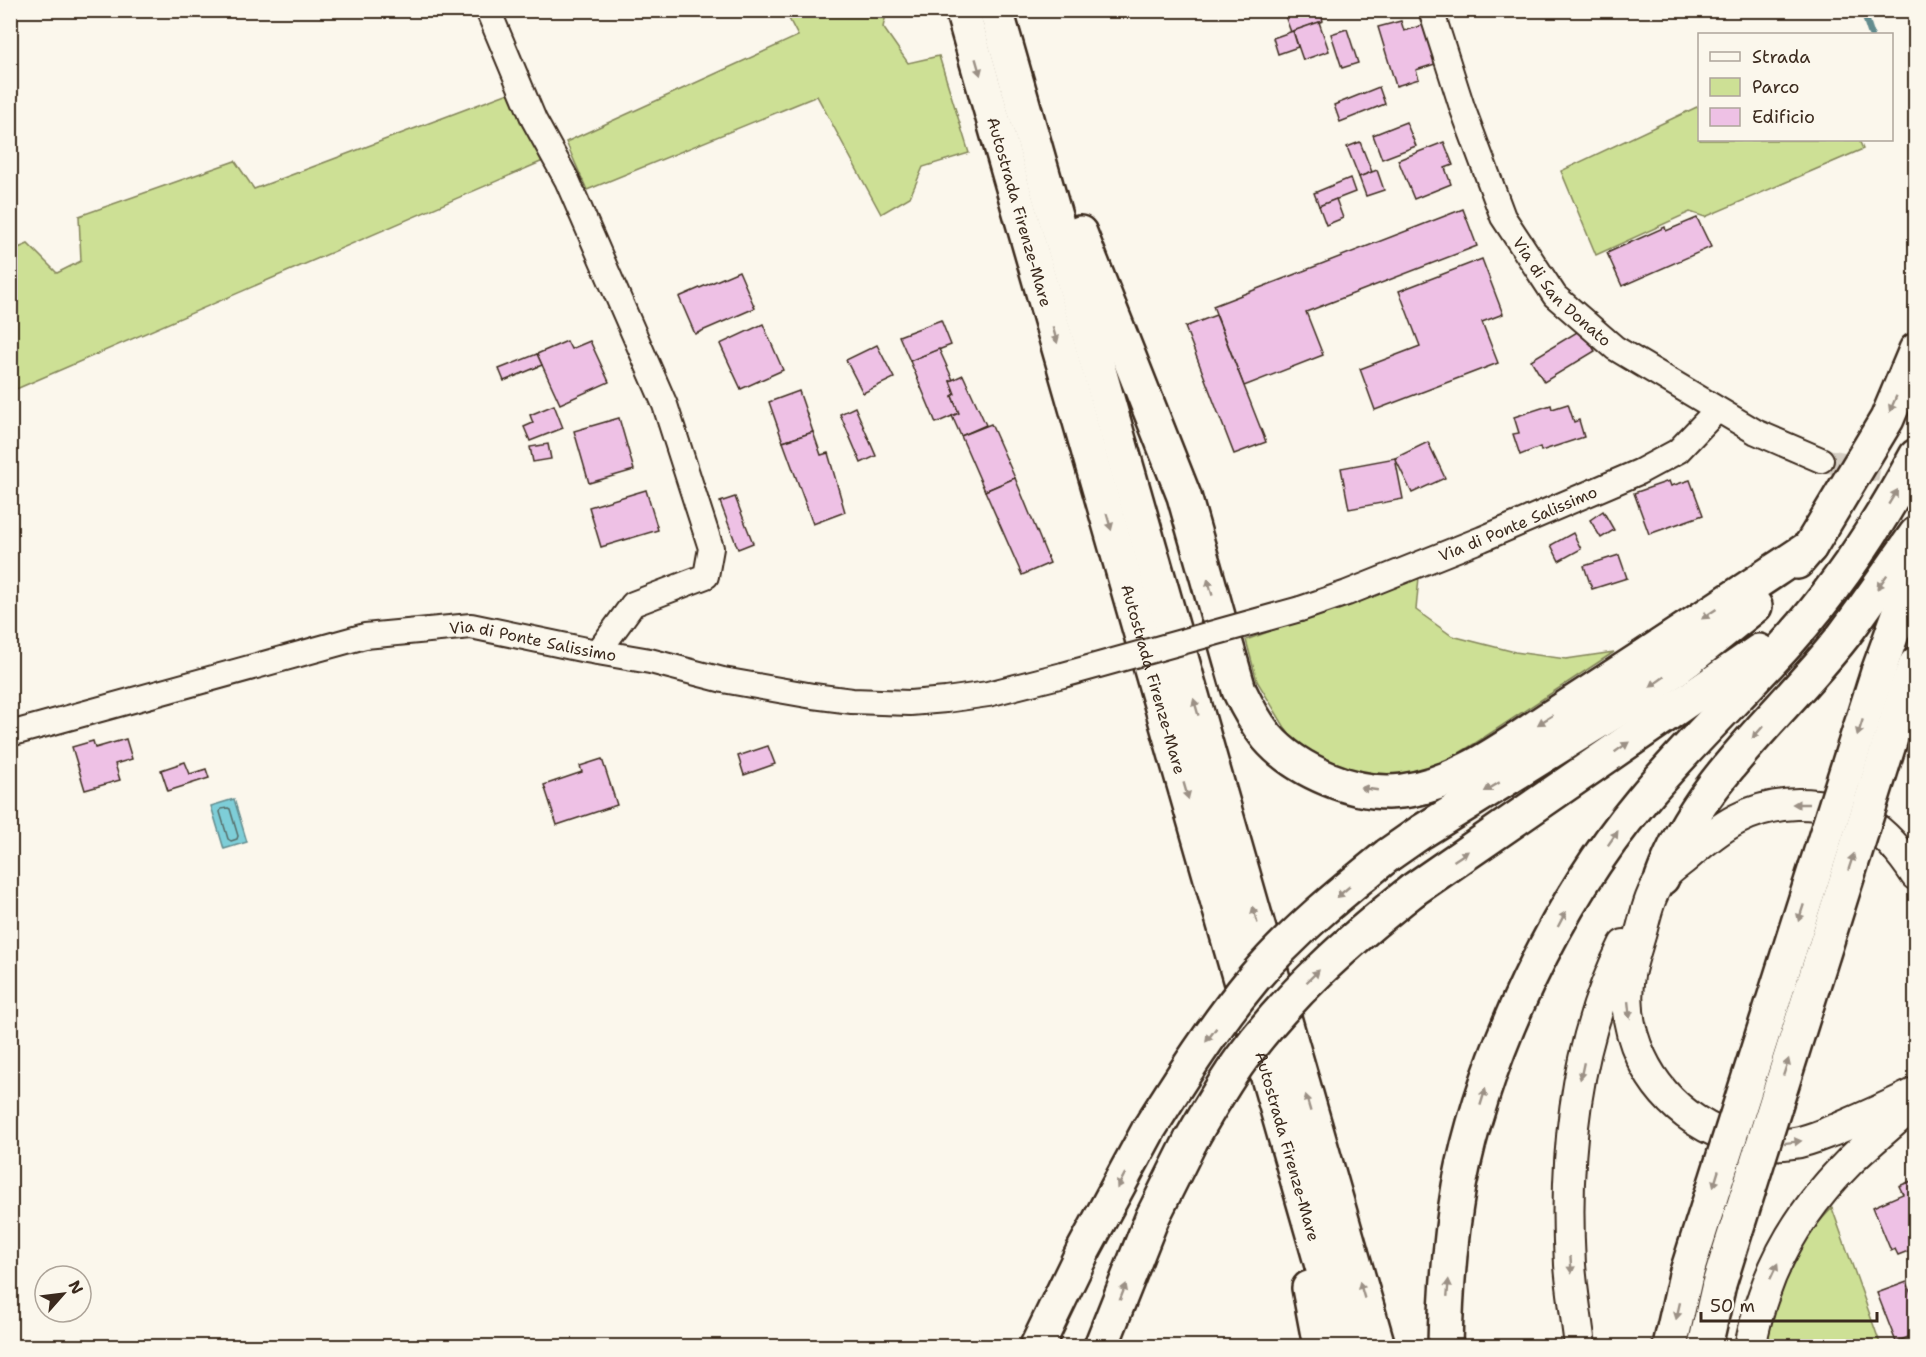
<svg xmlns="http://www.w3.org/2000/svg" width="1926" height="1357" viewBox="0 0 1926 1357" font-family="'Shantell Sans',sans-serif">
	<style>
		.green { fill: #cde095; stroke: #84855a; stroke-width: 1.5 }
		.water { fill: #7eced8; stroke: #638c8e; stroke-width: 1.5 }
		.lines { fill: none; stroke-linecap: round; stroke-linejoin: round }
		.shore { stroke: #566c68; stroke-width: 1.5 }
		.stream { stroke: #638c8e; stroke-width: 7 }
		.building { fill: #eec1e5; stroke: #3b2a1e; stroke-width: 1.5 }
		.minor-tunnel { stroke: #d5cec3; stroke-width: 24; stroke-dasharray: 24 12; stroke-linecap: butt }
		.minor-casing { stroke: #3b2a1e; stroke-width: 28 }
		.major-casing { stroke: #3b2a1e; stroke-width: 34 }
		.highway-casing { stroke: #3b2a1e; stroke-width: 38 }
		.minor { stroke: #fbf7ec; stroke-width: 24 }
		.major { stroke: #fbf7ec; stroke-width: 30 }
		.highway { stroke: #fbf7ec; stroke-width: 33 }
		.minor-bridge-casing { stroke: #3b2a1e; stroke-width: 28; stroke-linecap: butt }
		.highway-bridge-casing { stroke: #3b2a1e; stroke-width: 38; stroke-linecap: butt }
		.minor-bridge { stroke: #fbf7ec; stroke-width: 24 }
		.highway-bridge { stroke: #fbf7ec; stroke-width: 33 }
		.oneway { fill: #9b9085 }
		.labels { text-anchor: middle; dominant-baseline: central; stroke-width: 4.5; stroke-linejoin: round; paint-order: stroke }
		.street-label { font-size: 16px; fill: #3b2a1e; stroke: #fbf7ec }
	</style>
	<rect width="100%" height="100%" fill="#fbf7ec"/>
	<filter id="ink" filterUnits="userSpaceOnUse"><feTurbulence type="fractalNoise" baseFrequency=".0167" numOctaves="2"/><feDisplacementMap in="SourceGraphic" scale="12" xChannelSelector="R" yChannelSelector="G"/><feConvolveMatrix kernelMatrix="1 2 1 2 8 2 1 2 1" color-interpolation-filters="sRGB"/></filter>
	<g filter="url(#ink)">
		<!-- green -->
		<g class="green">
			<path d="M887 11 883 27 908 63 939 56 969 153 923 167 910 197 881 214 817 96 587 190 566 142 798 36 785 11Z"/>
			<path d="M514 91 543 161 14 390 11 385V251L28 244 57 273 81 261 79 216 235 161 254 189Z"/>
			<path d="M1699 106 1700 140H1859L1863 149 1705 217 1690 212 1596 255 1561 171Z"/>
			<path d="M1419 577 1416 610 1452 636 1515 652 1566 659 1614 652 1474 744 1431 770 1388 779 1335 770 1293 741 1257 681 1246 640Z"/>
			<path d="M1832 1208 1881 1346H1763L1776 1298 1800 1243Z"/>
		</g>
		<!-- water -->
		<path class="water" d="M234 799 247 842 224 849 211 806Z"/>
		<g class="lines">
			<!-- shore -->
			<path class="shore" d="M228 808 230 809 238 836 237 839 231 841 228 839 220 812 221 809Z"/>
			<!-- stream -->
			<path class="stream" d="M1863 10 1871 34"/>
		</g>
		<!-- building -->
		<g class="building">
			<path d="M1301 10H1320L1323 21 1291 32 1285 16Z"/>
			<path d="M1401 21 1404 31 1423 25 1435 64 1416 70 1419 79 1396 86 1378 27Z"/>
			<path d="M1319 22 1329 51 1303 60 1293 31Z"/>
			<path d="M1347 29 1358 63 1342 68 1331 34Z"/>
			<path d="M1293 31 1298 47 1278 54 1273 38Z"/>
			<path d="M1379 87 1385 104 1340 122 1334 105Z"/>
			<path d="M1406 122 1416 146 1382 159 1373 135Z"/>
			<path d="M1360 142 1372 172 1359 177 1347 147Z"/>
			<path d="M1444 142 1453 165 1445 168 1451 184 1414 199 1398 160Z"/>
			<path d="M1377 170 1384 190 1366 196 1359 177Z"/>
			<path d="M1350 178 1355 192 1319 206 1314 193Z"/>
			<path d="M1336 199 1343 218 1326 225 1319 206Z"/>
			<path d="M1463 209 1477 246 1306 312 1323 355 1244 386 1213 306Z"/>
			<path d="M1697 218 1711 247 1622 286 1607 253 1665 227 1666 231Z"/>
			<path d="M1482 259 1503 314 1482 322 1498 363 1375 410 1360 369 1420 346 1399 291Z"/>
			<path d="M739 271 755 308 695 334 679 297Z"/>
			<path d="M1216 315 1266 442 1234 454 1185 327Z"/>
			<path d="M941 320 951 345 910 361 899 336Z"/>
			<path d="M763 324 783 370 741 389 720 344Z"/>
			<path d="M1582 329 1595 351 1544 382 1531 360Z"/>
			<path d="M567 341 571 349 590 341 609 382 560 404 537 354Z"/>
			<path d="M877 345 894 378 863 393 846 360Z"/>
			<path d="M939 349 953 380 950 381 955 394 952 396 959 413 936 423 910 361Z"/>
			<path d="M537 354 542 365 504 381 499 369Z"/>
			<path d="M963 375 986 425 961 436 952 416 959 413 952 396 955 394 950 381Z"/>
			<path d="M799 391 813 432 783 442 769 402Z"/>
			<path d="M1568 404 1574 422 1579 420 1584 437 1541 451 1540 447 1520 455 1513 434 1519 433 1514 417 1551 405 1552 409Z"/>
			<path d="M554 405 563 428 530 441 524 427 533 423 530 415Z"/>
			<path d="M855 407 876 456 861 463 840 414Z"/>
			<path d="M619 418 634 470 589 483 574 431Z"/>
			<path d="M991 424 1015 478 985 491 961 436Z"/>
			<path d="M813 432 821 455 828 453 845 512 813 524 783 442Z"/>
			<path d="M1428 442 1445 478 1412 493 1395 458Z"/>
			<path d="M548 444 551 459 533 462 530 447Z"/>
			<path d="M1395 458 1403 499 1349 509 1341 468Z"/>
			<path d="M1015 478 1050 563 1022 575 985 491Z"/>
			<path d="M1690 480 1703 515 1649 534 1634 493 1669 481 1671 486Z"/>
			<path d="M646 490 658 530 601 547 589 507Z"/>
			<path d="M735 497 753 543 738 549 720 502Z"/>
			<path d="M1603 511 1614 530 1601 538 1590 520Z"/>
			<path d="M1573 533 1581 549 1559 561 1551 545Z"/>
			<path d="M1619 555 1627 578 1592 589 1584 566Z"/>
			<path d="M126 739 132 759 115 764 120 780 85 790 72 747 93 741 95 748Z"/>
			<path d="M768 746 775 764 744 775 738 756Z"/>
			<path d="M602 759 617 805 557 825 544 785 582 772 580 766Z"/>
			<path d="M185 762 190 774 206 769 209 778 168 791 161 770Z"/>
			<path d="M1916 1179V1248L1898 1255 1895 1249 1891 1251 1873 1207 1903 1194 1899 1186Z"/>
			<path d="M1907 1282 1916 1306V1334L1896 1342 1877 1293Z"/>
		</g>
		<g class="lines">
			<!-- minor-tunnel -->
			<path class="minor-tunnel" d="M1821 460 1916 476"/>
			<defs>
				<g id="minor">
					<path d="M488 10 534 120 567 180 665 405 711 548 706 576 633 604 598 652"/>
					<path id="s1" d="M1431 10 1462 107 1503 217 1555 296 1615 348 1630 357 1756 432 1821 460"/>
					<path id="s2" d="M1300 609 1347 593 1482 539 1639 472 1678 451 1717 410"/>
					<path id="s3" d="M10 734 365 636 471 626 586 650 650 661 723 680 813 696 852 701 910 703 946 700 988 694 1063 675"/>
				</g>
				<g id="major">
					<path d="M1916 875C1886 829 1855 804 1798 804 1750 805 1721 826 1687 856 1679 863 1669 869 1663 877 1650 892 1646 914 1641 932 1637 946 1632 960 1629 975 1620 1032 1648 1089 1695 1120 1724 1139 1759 1148 1794 1143 1809 1141 1823 1134 1837 1129 1863 1118 1890 1106 1916 1093"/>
					<path d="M1580 1346C1577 1320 1572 1292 1570 1265 1564 1157 1575 1042 1624 945"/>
					<path d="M1750 1346C1754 1330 1757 1313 1763 1297 1780 1246 1811 1200 1849 1162 1869 1142 1893 1123 1914 1104"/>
				</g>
				<g id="highway">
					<path id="s4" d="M962 10 1345 1346"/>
					<path d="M996 10 1378 1346"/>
					<path d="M1080 233 1184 496 1239 690C1247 707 1255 722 1267 737 1296 771 1357 797 1402 791 1460 784 1510 743 1559 712 1643 658 1727 602 1810 547"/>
					<path d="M1797 562 1810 547 1887 419 1916 350"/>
					<path d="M1878 672 1916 568"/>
					<path d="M1908 684 1916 664"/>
					<path d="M1388 855 1421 832 1633 700 1689 659 1755 606"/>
					<path d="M1662 878C1697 780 1782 715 1844 635 1869 602 1892 568 1916 534"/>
					<path d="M1413 890 1759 651"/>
					<path d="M1309 1288 1320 1346"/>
					<path d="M1037 1346 1083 1251 1149 1129"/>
					<path d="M1101 1346 1152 1218 1191 1140"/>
					<path d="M1445 1346C1446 1293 1450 1239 1459 1186 1484 1055 1556 903 1642 800 1688 744 1741 695 1790 640 1839 585 1881 521 1916 456"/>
					<path d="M1670 1346 1686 1275"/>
					<path d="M1705 1346 1719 1284"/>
				</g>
			</defs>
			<!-- minor casing -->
			<use href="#minor" class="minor-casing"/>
			<!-- major casing -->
			<use href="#major" class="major-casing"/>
			<!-- highway casing -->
			<use href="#highway" class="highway-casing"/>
			<!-- minor -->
			<use href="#minor" class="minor"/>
			<!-- major -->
			<use href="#major" class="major"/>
			<!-- highway -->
			<use href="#highway" class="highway"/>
			<defs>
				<path id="minor-bridge" d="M1063 675 1300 609"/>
				<g id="highway-bridge">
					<path d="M1149 1129C1181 1078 1214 1026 1253 979 1293 932 1341 893 1388 855"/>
					<path d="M1191 1140C1207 1112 1223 1084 1242 1058 1290 993 1350 940 1413 890"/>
					<path d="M1686 1275 1878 672"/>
					<path d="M1719 1284 1908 684"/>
				</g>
			</defs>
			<!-- minor-bridge casing -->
			<use href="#minor-bridge" class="minor-bridge-casing"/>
			<!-- highway-bridge casing -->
			<use href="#highway-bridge" class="highway-bridge-casing"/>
			<!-- minor-bridge -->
			<use href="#minor-bridge" class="minor-bridge"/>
			<!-- highway-bridge -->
			<use href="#highway-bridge" class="highway-bridge"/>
		</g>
		<!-- one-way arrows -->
		<defs><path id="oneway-solid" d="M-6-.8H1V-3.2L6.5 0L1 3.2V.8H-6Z" transform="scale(1.5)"/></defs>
		<g class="oneway">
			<use href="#oneway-solid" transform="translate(978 67) rotate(74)"/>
			<use href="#oneway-solid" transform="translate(1055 335) rotate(74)"/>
			<use href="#oneway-solid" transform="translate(1893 404) rotate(113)"/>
			<use href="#oneway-solid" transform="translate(1893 497) rotate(-59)"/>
			<use href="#oneway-solid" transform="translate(1109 522) rotate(74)"/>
			<use href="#oneway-solid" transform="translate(1882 582) rotate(125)"/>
			<use href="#oneway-solid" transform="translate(1210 587) rotate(-106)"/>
			<use href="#oneway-solid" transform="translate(1709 614) rotate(146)"/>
			<use href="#oneway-solid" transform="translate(1657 682) rotate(144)"/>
			<use href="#oneway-solid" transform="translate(1196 707) rotate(-106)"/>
			<use href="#oneway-solid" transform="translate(1545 720) rotate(148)"/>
			<use href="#oneway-solid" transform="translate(1860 728) rotate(108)"/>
			<use href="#oneway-solid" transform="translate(1758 732) rotate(132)"/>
			<use href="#oneway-solid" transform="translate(1622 747) rotate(-35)"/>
			<use href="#oneway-solid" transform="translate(1492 787) rotate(149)"/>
			<use href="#oneway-solid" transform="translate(1369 789) rotate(-172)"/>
			<use href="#oneway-solid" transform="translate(1186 791) rotate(74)"/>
			<use href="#oneway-solid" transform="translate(1801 804) rotate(-180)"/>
			<use href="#oneway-solid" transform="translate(1613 838) rotate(-55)"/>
			<use href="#oneway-solid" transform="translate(1461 856) rotate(-34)"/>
			<use href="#oneway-solid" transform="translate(1851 862) rotate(-72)"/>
			<use href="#oneway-solid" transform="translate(1343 892) rotate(140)"/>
			<use href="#oneway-solid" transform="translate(1801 913) rotate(108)"/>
			<use href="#oneway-solid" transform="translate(1255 915) rotate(-106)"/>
			<use href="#oneway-solid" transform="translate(1562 919) rotate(-62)"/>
			<use href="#oneway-solid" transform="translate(1313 976) rotate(-44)"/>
			<use href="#oneway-solid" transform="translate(1629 1010) rotate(84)"/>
			<use href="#oneway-solid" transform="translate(1211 1035) rotate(127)"/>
			<use href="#oneway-solid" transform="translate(1786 1067) rotate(-72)"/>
			<use href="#oneway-solid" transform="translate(1582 1071) rotate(102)"/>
			<use href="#oneway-solid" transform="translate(1483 1097) rotate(-73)"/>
			<use href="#oneway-solid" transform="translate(1308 1103) rotate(-106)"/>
			<use href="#oneway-solid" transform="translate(1793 1142) rotate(-7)"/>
			<use href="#oneway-solid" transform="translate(1716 1179) rotate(107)"/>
			<use href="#oneway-solid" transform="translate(1121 1181) rotate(118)"/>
			<use href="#oneway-solid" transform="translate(1571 1265) rotate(86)"/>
			<use href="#oneway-solid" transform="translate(1774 1271) rotate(-65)"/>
			<use href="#oneway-solid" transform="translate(1448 1288) rotate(-85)"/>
			<use href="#oneway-solid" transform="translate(1362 1290) rotate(-106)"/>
			<use href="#oneway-solid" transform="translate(1123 1292) rotate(-69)"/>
			<use href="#oneway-solid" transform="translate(1678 1311) rotate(103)"/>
		</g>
	</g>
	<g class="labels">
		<!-- street labels -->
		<g class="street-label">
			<text stroke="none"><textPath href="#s4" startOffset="210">Autostrada Firenze-Mare</textPath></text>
			<text stroke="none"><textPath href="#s1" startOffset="315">Via di San Donato</textPath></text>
			<text stroke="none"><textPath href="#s2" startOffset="234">Via di Ponte Salissimo</textPath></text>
			<text stroke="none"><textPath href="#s3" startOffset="538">Via di Ponte Salissimo</textPath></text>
			<text stroke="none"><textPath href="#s4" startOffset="696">Autostrada Firenze-Mare</textPath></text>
			<text stroke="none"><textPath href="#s4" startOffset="1182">Autostrada Firenze-Mare</textPath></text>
		</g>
	</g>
	<!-- margin -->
	<rect width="1926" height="1357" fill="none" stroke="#fbf7ec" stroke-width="36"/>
	<rect x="18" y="18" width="1890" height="1321" fill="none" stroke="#3b2a1e" stroke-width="2" filter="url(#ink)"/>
	<!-- legend -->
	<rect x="1698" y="33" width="195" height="108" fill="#fbf7ec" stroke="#aea59a" stroke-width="1.5"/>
	<rect x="1710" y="52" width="30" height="9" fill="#fbf7ec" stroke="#aea59a" stroke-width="1.5"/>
	<text x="1752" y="63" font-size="18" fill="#3b2a1e">Strada</text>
	<rect x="1710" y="78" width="30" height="18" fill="#cde095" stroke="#aea59a" stroke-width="1.5"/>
	<text x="1752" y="93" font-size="18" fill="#3b2a1e">Parco</text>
	<rect x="1710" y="108" width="30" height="18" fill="#eec1e5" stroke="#aea59a" stroke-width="1.5"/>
	<text x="1752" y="123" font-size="18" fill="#3b2a1e">Edificio</text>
	<!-- north arrow -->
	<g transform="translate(63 1294) rotate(62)"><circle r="28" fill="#fbf7ec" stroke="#aea59a" stroke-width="1.5"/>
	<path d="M0-4.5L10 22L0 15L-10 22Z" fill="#3b2a1e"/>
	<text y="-9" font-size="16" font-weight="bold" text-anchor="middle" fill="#3b2a1e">N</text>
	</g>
	<!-- scale -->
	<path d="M1701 1312v9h176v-9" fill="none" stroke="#3b2a1e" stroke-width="3"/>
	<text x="1710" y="1312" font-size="18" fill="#3b2a1e" stroke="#fbf7ec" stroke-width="4.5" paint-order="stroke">50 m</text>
</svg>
